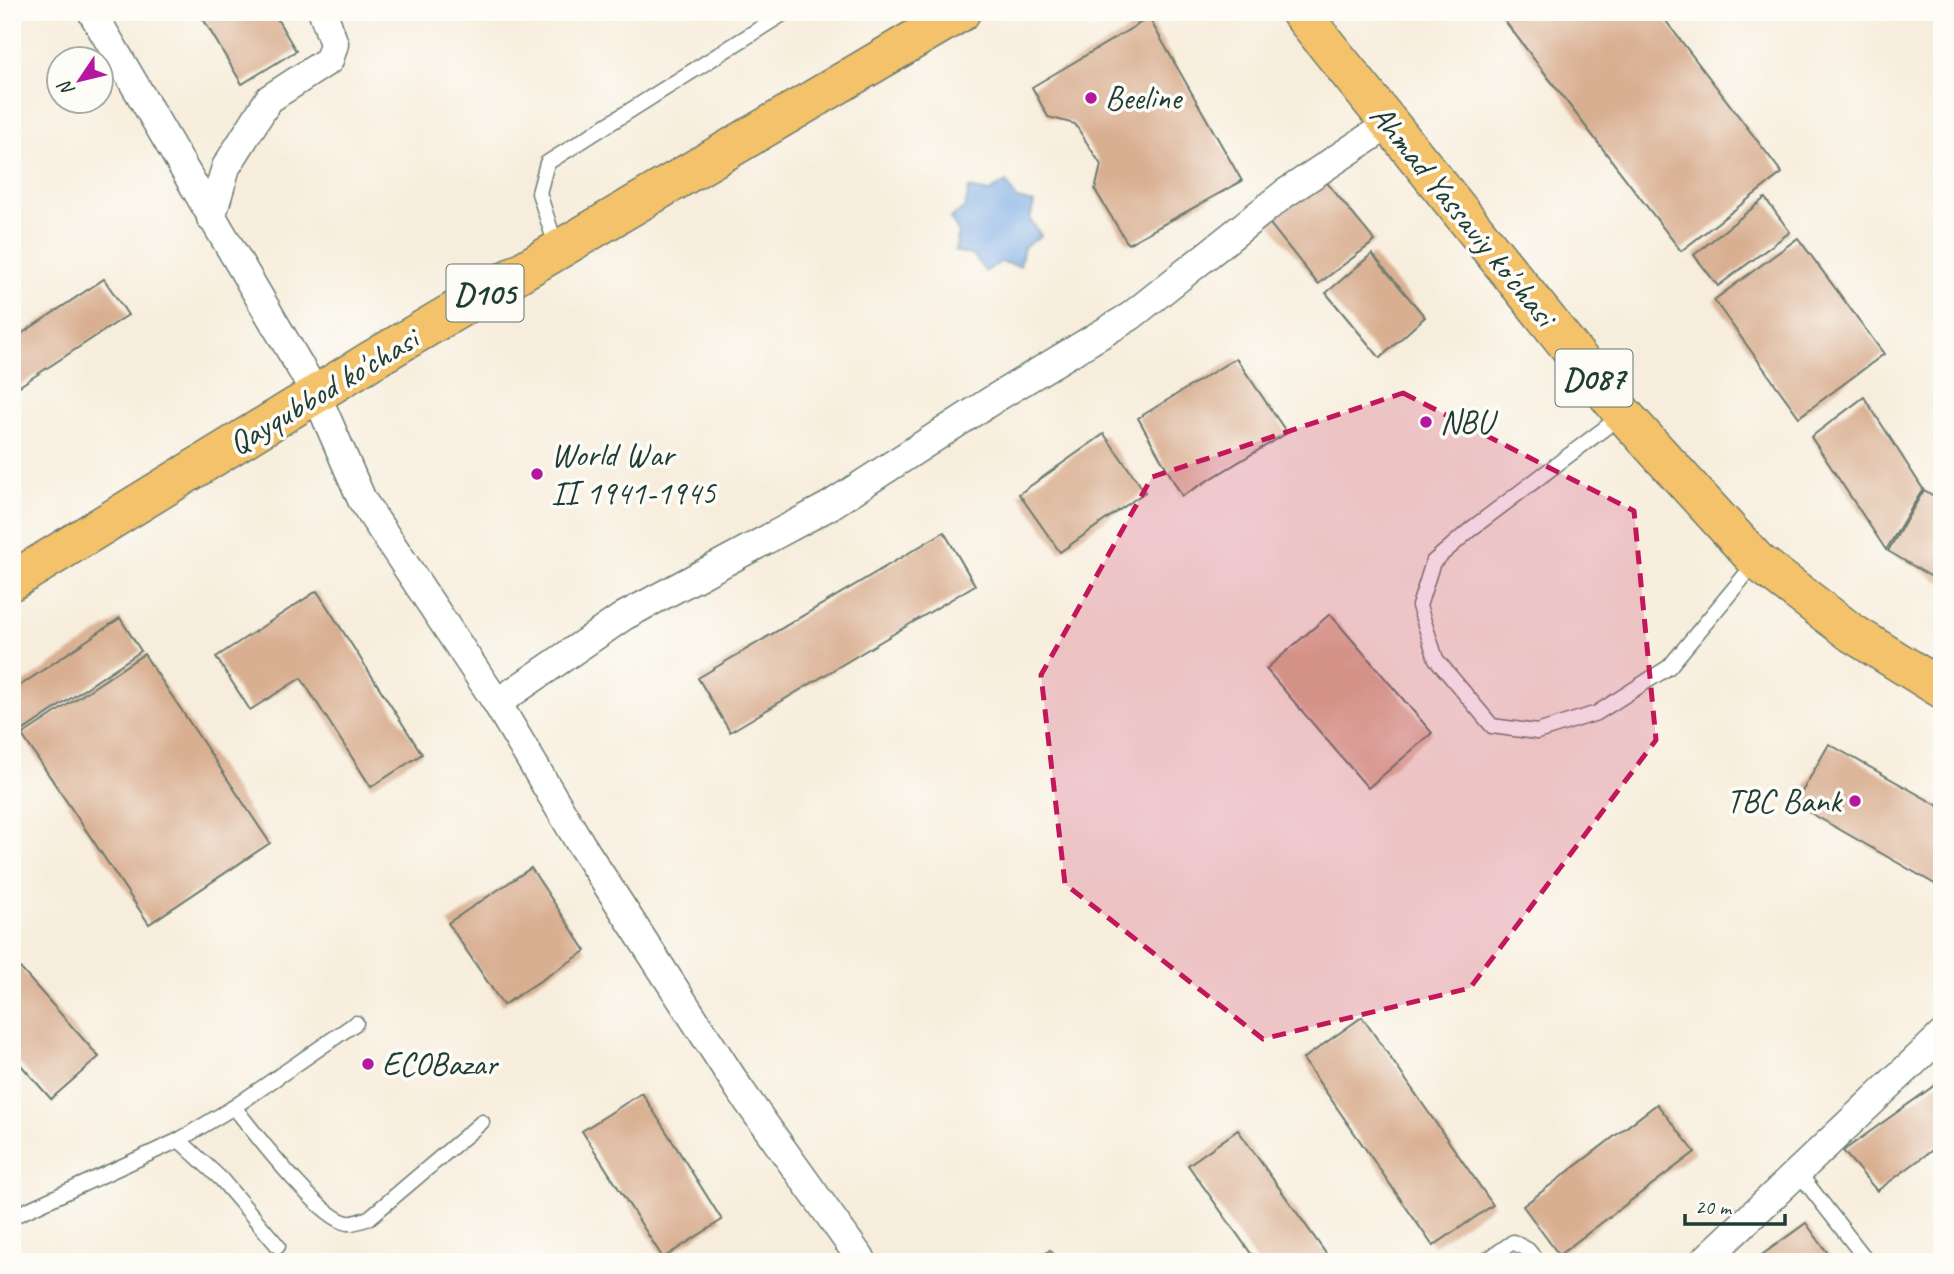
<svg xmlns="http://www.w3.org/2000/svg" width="1954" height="1274" viewBox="0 0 1954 1274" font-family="Caveat,sans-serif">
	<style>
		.water { fill: #78a9e3; stroke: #4c738c; stroke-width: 2 }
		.building { fill: #d9af91 }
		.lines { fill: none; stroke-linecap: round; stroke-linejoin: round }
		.lane-casing { stroke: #6b7b6f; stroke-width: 17 }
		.street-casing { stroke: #6b7b6f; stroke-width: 31 }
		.primary-casing { stroke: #6b7b6f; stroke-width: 41 }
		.lane { stroke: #fff; stroke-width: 14 }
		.street { stroke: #fff; stroke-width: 28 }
		.primary { stroke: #f4c26a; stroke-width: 38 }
		.marked { fill: #c2185b; fill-opacity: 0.2; stroke: #c2185b; stroke-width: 5; stroke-dasharray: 14 9; stroke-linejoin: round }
		.poi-dot { fill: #b5179e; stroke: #fdfcf7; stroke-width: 2.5 }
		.labels { text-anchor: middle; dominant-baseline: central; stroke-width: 7; stroke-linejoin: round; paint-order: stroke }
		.shield { fill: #fdfcf7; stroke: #62766e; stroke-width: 2 }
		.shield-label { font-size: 32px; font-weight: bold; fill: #1f3d34 }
		.poi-label { font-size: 33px; fill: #1f3d34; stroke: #fdfcf7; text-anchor: start }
		.street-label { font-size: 33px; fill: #1f3d34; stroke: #fdfcf7 }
	</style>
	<rect width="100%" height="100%" fill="#fdfcf7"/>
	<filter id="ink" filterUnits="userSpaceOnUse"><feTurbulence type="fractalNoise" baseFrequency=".0143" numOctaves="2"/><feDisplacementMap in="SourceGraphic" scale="14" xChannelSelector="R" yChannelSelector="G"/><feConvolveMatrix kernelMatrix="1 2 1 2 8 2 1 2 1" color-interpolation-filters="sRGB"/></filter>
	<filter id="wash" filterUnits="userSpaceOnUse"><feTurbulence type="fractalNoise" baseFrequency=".00686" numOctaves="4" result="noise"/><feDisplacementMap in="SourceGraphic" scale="28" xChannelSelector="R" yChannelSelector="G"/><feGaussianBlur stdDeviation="1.57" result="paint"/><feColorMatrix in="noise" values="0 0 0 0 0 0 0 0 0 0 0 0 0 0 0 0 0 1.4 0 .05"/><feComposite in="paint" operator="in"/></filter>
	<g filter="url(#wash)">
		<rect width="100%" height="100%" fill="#f7eddc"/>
		<!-- water -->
		<path class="water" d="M1006 182 1017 199 1034 203 1030 219 1041 236 1024 247 1020 266 1001 262 985 272 974 256 955 251 959 233 950 218 965 208 969 188 989 192Z"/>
		<g id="blocks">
			<!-- building -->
			<g class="building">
				<path d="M199 12H273L296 51 242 84Z"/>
				<path d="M1498 12H1659L1782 173 1681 251Z"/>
				<path d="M1149 18 1242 181 1128 244 1095 190 1101 165 1075 124 1048 117 1032 87Z"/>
				<path d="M1319 173 1375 241 1318 284 1267 220Z"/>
				<path d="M1765 198 1790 232 1718 286 1694 255Z"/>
				<path d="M1798 238 1884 354 1799 417 1714 300Z"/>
				<path d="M1372 254 1425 317 1380 358 1326 293Z"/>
				<path d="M104 279 128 315 12 391V340Z"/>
				<path d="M1236 358 1287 433 1182 496 1138 418Z"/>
				<path d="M1864 397 1923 489 1886 550 1811 437Z"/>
				<path d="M1104 434 1145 492 1060 552 1019 494Z"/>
				<path d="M1924 490 1942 501V583L1888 551Z"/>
				<path d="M944 532 975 585 730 732 698 678Z"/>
				<path d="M317 591 422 754 371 787 301 678 250 710 216 657Z"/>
				<path d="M1330 614 1432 733 1368 788 1266 669Z"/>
				<path d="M120 618 141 651 12 738V691Z"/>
				<path d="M144 654 270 843 149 924 22 735Z"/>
				<path d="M1829 744 1942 808V888L1795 804Z"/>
				<path d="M531 868 586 951 503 1005 448 923Z"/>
				<path d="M12 959 99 1057 51 1099 12 1055Z"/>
				<path d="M1362 1017 1493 1205 1433 1246 1303 1059Z"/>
				<path d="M1942 1080V1143L1877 1191 1843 1151Z"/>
				<path d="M642 1093 722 1220 663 1258 582 1131Z"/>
				<path d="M1657 1104 1695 1152 1559 1255 1523 1206Z"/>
				<path d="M1238 1130 1332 1262H1257L1188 1165Z"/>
				<path d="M1806 1223 1834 1262H1763L1759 1257Z"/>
				<path d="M1050 1250 1060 1262H1035Z"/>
			</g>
		</g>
	</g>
	<g filter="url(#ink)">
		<use href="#blocks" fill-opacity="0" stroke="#6b7b6f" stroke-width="2"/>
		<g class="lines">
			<defs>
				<g id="lane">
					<path d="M557 249 539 193 547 163 786 12"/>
					<path d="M1621 416 1471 529 1433 562 1419 606 1436 659 1492 726 1537 732 1597 713 1669 667 1756 562"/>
					<path d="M234 1107C253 1131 320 1219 348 1223 353 1224 363 1220 369 1218L482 1122"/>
					<path d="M179 1140 234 1107 356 1023"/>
					<path d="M1798 1172 1868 1262"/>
					<path d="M12 1217 179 1140 221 1179 278 1246"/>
					<path d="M1484 1262 1513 1242 1528 1250 1538 1262"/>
				</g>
				<g id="street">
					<path d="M92 12 316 394 362 500 497 703 580 843 740 1090 863 1262"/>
					<path d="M211 218 226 167 269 99 329 60 334 44 323 12"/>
					<path d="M497 703 624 616 829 506 997 397 1131 316 1284 194 1389 124"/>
					<path d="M1703 1262 1942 1035"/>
				</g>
				<g id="primary">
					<path d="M1300 12 1623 414 1757 561 1852 633 1942 689"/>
					<path d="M12 581 370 361 961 12"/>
				</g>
			</defs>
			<!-- lane casing -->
			<use href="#lane" class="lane-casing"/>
			<!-- street casing -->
			<use href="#street" class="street-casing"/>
			<!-- primary casing -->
			<use href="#primary" class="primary-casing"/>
			<!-- lane -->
			<use href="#lane" class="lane"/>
			<!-- street -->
			<use href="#street" class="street"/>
			<!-- primary -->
			<use href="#primary" class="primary"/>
		</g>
	</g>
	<!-- marked area -->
	<path class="marked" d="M1403 393 1634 511 1656 740 1470 988 1263 1039 1065 884 1041 675 1152 477Z"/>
	<!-- markers -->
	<g class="poi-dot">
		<circle cx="1091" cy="98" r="7"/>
		<circle cx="1426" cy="422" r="7"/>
		<circle cx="537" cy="474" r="7"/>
		<circle cx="1855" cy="801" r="7"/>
		<circle cx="368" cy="1064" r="7"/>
	</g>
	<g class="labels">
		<!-- shield labels -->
		<g class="shield">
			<rect x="446.5" y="264.5" width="77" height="57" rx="5"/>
			<rect x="1555.5" y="349.5" width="77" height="57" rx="5"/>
		</g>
		<g class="shield-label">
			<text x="485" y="293">D105</text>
			<text x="1594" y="378">D087</text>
		</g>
		<!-- poi labels -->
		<g class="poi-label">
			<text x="1105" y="98">Beeline</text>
			<text x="1440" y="422">NBU</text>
			<text x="551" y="455">World War<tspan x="551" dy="38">II 1941-1945</tspan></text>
			<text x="1841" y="801" text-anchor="end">TBC Bank</text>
			<text x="382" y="1064">ECOBazar</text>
		</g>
		<!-- street labels -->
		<g class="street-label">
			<text transform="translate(1463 215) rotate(51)">Ahmad Yassaviy ko'chasi</text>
			<text transform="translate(323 391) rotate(-31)">Qayqubbod ko'chasi</text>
		</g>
	</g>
	<!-- margin -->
	<rect width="1954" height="1274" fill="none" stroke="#fdfcf7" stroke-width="42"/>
	<!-- north arrow -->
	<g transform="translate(80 80) rotate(235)"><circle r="33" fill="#fdfcf7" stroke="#a4b0a9" stroke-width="2"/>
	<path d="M0-5L12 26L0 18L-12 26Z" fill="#b5179e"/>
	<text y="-10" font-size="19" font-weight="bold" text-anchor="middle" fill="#1f3d34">N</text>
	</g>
	<!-- scale -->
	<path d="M1685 1214v10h100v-10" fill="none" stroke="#1f3d34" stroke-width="3.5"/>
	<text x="1695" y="1214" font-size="21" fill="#1f3d34" stroke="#fdfcf7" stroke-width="5" paint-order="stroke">20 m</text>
</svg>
